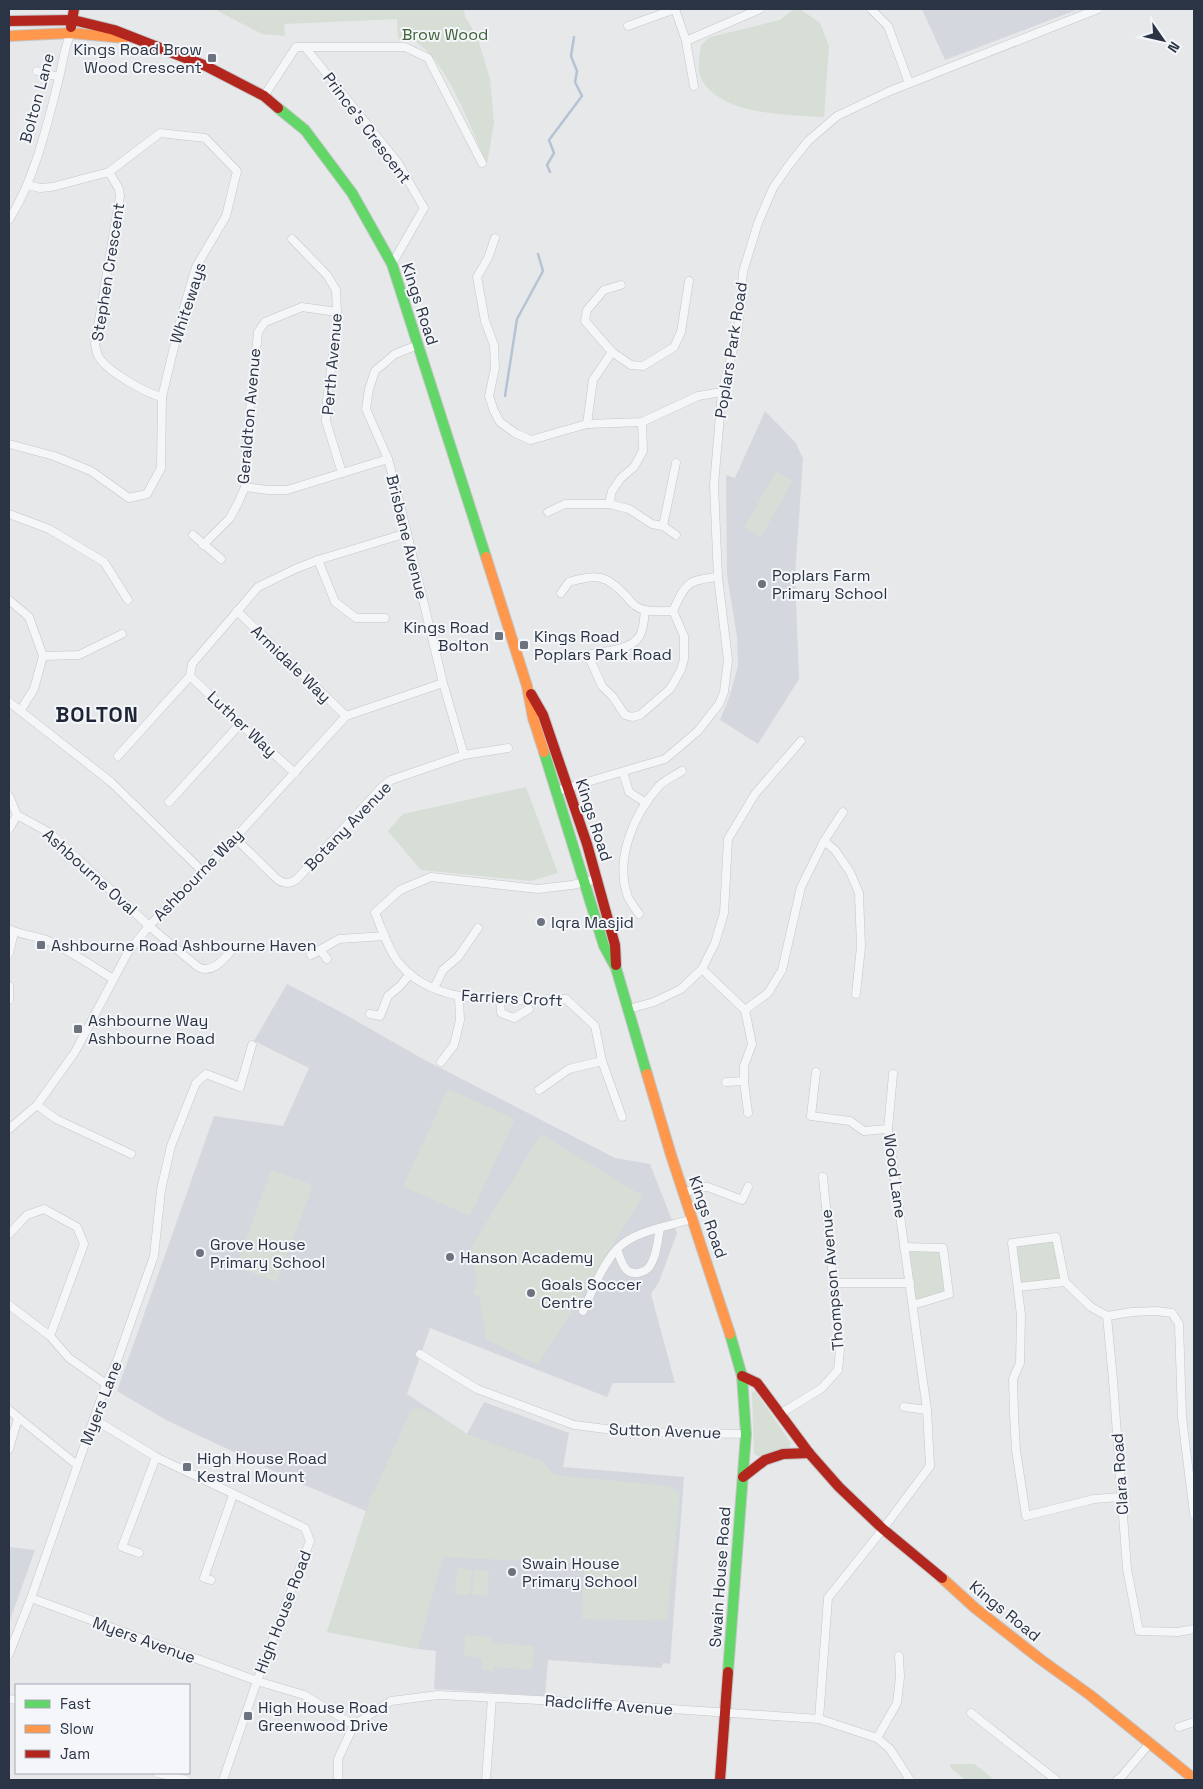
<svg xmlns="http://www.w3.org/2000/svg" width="1203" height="1789" viewBox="0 0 1203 1789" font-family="'Space Grotesk',sans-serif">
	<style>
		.built { fill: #d4d7dd }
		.green { fill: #d6ded6 }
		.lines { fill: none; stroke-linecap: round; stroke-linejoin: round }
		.stream { stroke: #b4c4d5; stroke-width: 2.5 }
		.street-casing { stroke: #c4c6c8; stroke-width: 9 }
		.fast-casing { stroke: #c4c6c8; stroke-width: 12 }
		.slow-casing { stroke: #c4c6c8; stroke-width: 12 }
		.jam-casing { stroke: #c4c6c8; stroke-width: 12 }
		.street { stroke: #f5f6f7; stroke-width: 8 }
		.fast { stroke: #63d668; stroke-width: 10 }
		.slow { stroke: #ff974d; stroke-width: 10 }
		.jam { stroke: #b3261e; stroke-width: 10 }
		.poi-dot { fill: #6c737f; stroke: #f4f6f9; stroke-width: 2 }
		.labels { text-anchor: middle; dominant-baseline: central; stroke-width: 4; stroke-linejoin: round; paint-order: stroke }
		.park-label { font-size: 16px; fill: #3f6138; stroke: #f4f6f9 }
		.poi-label { font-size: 16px; fill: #2b3445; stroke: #f4f6f9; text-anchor: start }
		.street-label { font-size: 16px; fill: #2b3445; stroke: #f4f6f9 }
		.district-label { font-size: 21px; font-weight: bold; letter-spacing: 1px; fill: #1d2536; stroke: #f4f6f9 }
	</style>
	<rect width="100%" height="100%" fill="#e6e8ea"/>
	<!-- built -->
	<g class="built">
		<path d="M922 9H1079L945 60Z"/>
		<path d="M765 411 796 443 803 459 795 576 799 679 758 744 720 720 730 695 738 666 737 637 727 575 726 475 735 478Z"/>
		<path d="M287 984 337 1010 423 1059 615 1158 650 1164 677 1233 659 1282 651 1294 675 1383H613L607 1397 430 1328 407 1394 467 1434 484 1402 569 1433 563 1467 684 1477 670 1664 663 1663 661 1668 548 1660 545 1696 434 1689 436 1651 418 1649 327 1632 366 1511 295 1481 168 1421 117 1391 214 1116 283 1126 309 1068 254 1041Z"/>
		<path d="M9 1547 35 1550 9 1623Z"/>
	</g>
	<!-- green -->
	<g class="green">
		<path d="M214 9H464L465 17 477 36 490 79 494 122 487 164C471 130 447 59 414 41 410 39 403 40 398 39L397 19 284 24 285 36 262 34Z"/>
		<path d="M794 9H800L820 23 829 46 824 117C789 115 721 115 702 80 696 70 700 56 701 45L710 37 780 20Z"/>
		<path d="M776 472 793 481 761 537 744 527Z"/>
		<path d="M526 787 558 873 531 881 421 870 388 831 403 814Z"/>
		<path d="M448 1089 515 1119 470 1216 403 1186Z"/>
		<path d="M541 1134 643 1196 538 1365 486 1339 479 1296 473 1293 477 1284 471 1247Z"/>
		<path d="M271 1170 313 1185 277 1282 236 1267Z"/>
		<path d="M1054 1240 1061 1279 1021 1283 1015 1245Z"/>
		<path d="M908 1251H940L946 1292 915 1301Z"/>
		<path d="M755 1391 791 1443 789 1448 773 1451 760 1457 754 1454 752 1392Z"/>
		<path d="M420 1408 451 1423 467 1434 542 1461 555 1475 669 1486 680 1493 667 1621 582 1619 584 1564 443 1557 418 1649 327 1632 372 1493 374 1492 410 1412 414 1409Z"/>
		<path d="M457 1568 472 1569 470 1595 455 1594Z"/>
		<path d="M474 1570 489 1571 487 1596 472 1595Z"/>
		<path d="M465 1635 490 1637 494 1643 532 1646 534 1649 532 1670 494 1667V1671L482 1670V1660L477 1657 464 1656Z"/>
		<path d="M950 1764H974L995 1780H965L951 1768Z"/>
	</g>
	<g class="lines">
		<!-- stream -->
		<g class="stream">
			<path d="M550 172 547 165 554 153 549 140 582 96 575 82 577 71 571 56 574 37"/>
			<path d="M505 396 517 319 543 271 538 254"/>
		</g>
		<defs>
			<g id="street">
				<path d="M675 9 686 41 694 86"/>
				<path d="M871 9 888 26 909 83"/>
				<path d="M628 26 675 9"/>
				<path d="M686 41 760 9"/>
				<path d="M305 47 398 163 424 208 392 264"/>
				<path d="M37 71 59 77"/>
				<path d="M264 96 296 47H405L428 58 482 163"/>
				<path d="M109 172 119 189 120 196 95 344C96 349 97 355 100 359 111 373 145 393 162 397"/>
				<path d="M9 220C35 178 47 126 59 78 63 63 64 47 71 33"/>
				<path d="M495 238 488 258 477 277 485 321 494 345 495 368 489 396 494 411 500 422 515 433 531 440 587 424 642 422 698 396 722 392"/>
				<path d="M292 239 327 275 336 290 337 312 336 331 327 400 326 421 342 473"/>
				<path d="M418 345 395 354 375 371 369 389 366 409 388 459 397 492 443 683 464 755"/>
				<path d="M612 352 631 365 643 366 674 347 681 332 689 281"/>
				<path d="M587 424 593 380 612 352 585 321 587 310 604 290 621 285"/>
				<path d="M9 444 54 456 91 471 129 498 147 494 161 468 162 397 181 318 196 267 226 216 237 171 205 138 160 133 109 172 52 187 40 188 28 185"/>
				<path d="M245 487 268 490H287L388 459"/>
				<path d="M609 504 612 491 621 478 634 467 643 451 642 422"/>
				<path d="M548 512 565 504H609L629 509 652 524 663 526 676 535"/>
				<path d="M9 514 49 529 104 562 128 600"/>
				<path d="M663 526 676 463"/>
				<path d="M193 535 221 559"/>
				<path d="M203 545 230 518 238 503 245 487 246 450 258 332 265 322 302 307 337 312"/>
				<path d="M318 560 335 602 356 618H385"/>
				<path d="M561 593 569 582C597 574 606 574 627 597 631 603 638 609 645 610 654 612 664 611 673 611 686 583 687 580 718 577"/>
				<path d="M9 600 29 617 43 656 34 689 20 711"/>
				<path d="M645 610C644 619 644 630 639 637 630 651 602 651 588 655L602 686 613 697 625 715 632 717 640 715 670 689 681 670 684 659V636L673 611"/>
				<path d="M237 611 346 716"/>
				<path d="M43 656 79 655 122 634"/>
				<path d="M190 676 192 664 258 587 295 569 318 560 407 533"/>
				<path d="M190 676 240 724 295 773"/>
				<path d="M9 702 111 782 202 871"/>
				<path d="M118 756 190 676"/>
				<path d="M623 772 629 792 646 803"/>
				<path d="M557 791 665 759 698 731 719 704 724 692 728 660 718 577 714 485 722 392 738 330 743 272 758 223 773 188 789 165 808 141 837 116 890 91 1098 9"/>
				<path d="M9 796 17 815"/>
				<path d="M169 802 240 724"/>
				<path d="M9 829 17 815 50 833 149 926 198 967C213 975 224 958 234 948"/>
				<path d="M235 838 277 879C284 884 289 884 296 880L382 787 391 780 464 755 508 748"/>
				<path d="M824 841 835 850 850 872 859 893 861 947 856 994"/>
				<path d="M597 879 572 885 538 889 431 877 400 890 375 913C382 929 387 946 396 959 431 1010 512 999 566 999L595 1026 602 1061 622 1117"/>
				<path d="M639 914C635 908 631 903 628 897 614 859 634 814 659 786 665 780 675 775 682 771"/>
				<path d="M9 929C20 935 34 935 46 940 69 950 91 965 113 979"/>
				<path d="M321 951 327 959"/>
				<path d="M9 953 14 932"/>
				<path d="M311 955 339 939 385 936"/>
				<path d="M702 969 745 1010 752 1044 744 1066V1081L748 1113"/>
				<path d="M9 986V1000"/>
				<path d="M434 988 443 970 458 957 478 928"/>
				<path d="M500 999 501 1013 514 1018 529 1009"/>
				<path d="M629 1009 654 1002 681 989 702 969 715 943 724 913 728 839 755 794 801 741"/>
				<path d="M745 1010 768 993 782 970 801 887 824 841 843 812"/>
				<path d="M370 1014 380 1016 388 996 400 986 410 974"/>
				<path d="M441 1062 454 1045 460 1020 459 997"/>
				<path d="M816 1072 811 1116 850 1121 864 1131 888 1129"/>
				<path d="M726 1082 744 1081"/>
				<path d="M539 1090 569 1069 602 1061"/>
				<path d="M37 1105 56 1119 131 1154"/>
				<path d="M9 1129 37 1105 75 1052 128 952 149 926 235 838 346 716 443 683"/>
				<path d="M684 1193 700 1187H708L742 1200 748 1187"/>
				<path d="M9 1234 27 1215 44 1209 77 1227 84 1244 50 1336"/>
				<path d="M904 1247 943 1248 949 1294 913 1305"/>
				<path d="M617 1249C621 1261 625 1278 641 1272 646 1271 650 1267 652 1262 657 1253 658 1238 660 1228"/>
				<path d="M1065 1282 1056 1237 1012 1243 1021 1315 1020 1363 1013 1379 1014 1414 1016 1450 1026 1516 1094 1499 1121 1497"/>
				<path d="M834 1283H910"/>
				<path d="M1018 1287 1065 1282 1091 1307 1107 1316 1132 1312 1156 1311 1172 1313 1179 1324 1182 1417 1194 1514"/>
				<path d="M9 1305 50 1336 69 1358 106 1384"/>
				<path d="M583 1311C593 1290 601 1267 617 1249 634 1231 669 1226 692 1219"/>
				<path d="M1107 1316 1113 1380 1127 1569 1139 1631 1178 1632 1194 1629"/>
				<path d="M420 1354 477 1389 574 1425 630 1432 746 1434"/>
				<path d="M904 1407 927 1410"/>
				<path d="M9 1410 77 1465"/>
				<path d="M780 1414 822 1388 838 1370 840 1350 823 1177"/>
				<path d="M94 1419 156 1457 305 1528 310 1541 257 1681 223 1780"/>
				<path d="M9 1449 18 1418"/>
				<path d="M139 1553 122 1547 156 1457"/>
				<path d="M211 1580 204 1578 233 1495"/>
				<path d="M31 1598 257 1681 304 1695 354 1725"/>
				<path d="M9 1654 31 1598 106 1384 117 1361 154 1256 161 1190 171 1146 196 1083 206 1074 240 1087 252 1045"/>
				<path d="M9 1699 16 1700"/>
				<path d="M971 1713 1056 1780"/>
				<path d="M819 1719 828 1598 883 1529 930 1466 927 1410 888 1129 893 1074"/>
				<path d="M1179 1727 1194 1722"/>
				<path d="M877 1738 897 1703 900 1677 899 1656"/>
				<path d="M158 1773 186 1780"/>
				<path d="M338 1780V1759L354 1725 391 1701 438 1695 539 1700 819 1719 877 1738 890 1749 910 1780"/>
				<path d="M486 1780 492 1698"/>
				<path d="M1117 1780 1122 1776 1150 1743"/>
			</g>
			<g id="fast">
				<path d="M278 108 305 130 352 193 392 264 486 557"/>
				<path d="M544 752 604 946 616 968 647 1074"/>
				<path d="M728 1672 746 1434 742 1376 730 1334"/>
			</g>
			<g id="slow">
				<path d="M9 36 71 33 124 38"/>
				<path d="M486 557 527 686 533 718 544 752"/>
				<path d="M647 1074 671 1155 730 1334"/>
				<path d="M942 1578 975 1608 1040 1659 1090 1695 1194 1779"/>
			</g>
			<g id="jam">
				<path d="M9 21 73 20 114 30 206 66 264 96 278 108"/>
				<path d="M71 27 74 9"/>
				<path d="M531 694 543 715 587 844 615 945 616 965"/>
				<path d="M742 1376 757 1383 809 1453 839 1487 883 1529 942 1578"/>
				<path d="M743 1477 765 1460 783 1454 809 1453"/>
				<path d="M720 1780 728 1672"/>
			</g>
		</defs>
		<!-- street casing -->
		<use href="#street" class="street-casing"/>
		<!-- fast casing -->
		<use href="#fast" class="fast-casing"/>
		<!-- slow casing -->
		<use href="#slow" class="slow-casing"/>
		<!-- jam casing -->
		<use href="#jam" class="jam-casing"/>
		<!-- street -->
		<use href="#street" class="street"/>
		<!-- fast -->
		<use href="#fast" class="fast"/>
		<!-- slow -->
		<use href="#slow" class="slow"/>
		<!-- jam -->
		<use href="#jam" class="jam"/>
	</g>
	<!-- markers -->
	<g class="poi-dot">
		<rect x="207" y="53" width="10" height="10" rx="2.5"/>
		<circle cx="762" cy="584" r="5"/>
		<rect x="494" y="631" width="10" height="10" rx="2.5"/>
		<rect x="519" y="640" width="10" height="10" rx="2.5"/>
		<circle cx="541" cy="922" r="5"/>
		<rect x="36" y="940" width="10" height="10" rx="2.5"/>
		<rect x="73" y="1024" width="10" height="10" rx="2.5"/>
		<circle cx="200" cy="1253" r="5"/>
		<circle cx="450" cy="1257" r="5"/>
		<circle cx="531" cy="1293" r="5"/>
		<rect x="182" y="1462" width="10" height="10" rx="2.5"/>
		<circle cx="512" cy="1572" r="5"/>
		<rect x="243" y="1711" width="10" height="10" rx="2.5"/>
	</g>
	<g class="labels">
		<!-- park labels -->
		<g class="park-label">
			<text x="445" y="34">Brow Wood</text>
		</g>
		<!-- poi labels -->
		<g class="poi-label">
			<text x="202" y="49" text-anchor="end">Kings Road Brow<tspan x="202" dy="18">Wood Crescent</tspan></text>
			<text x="772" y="575">Poplars Farm<tspan x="772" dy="18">Primary School</tspan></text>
			<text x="489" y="627" text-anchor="end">Kings Road<tspan x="489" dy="18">Bolton</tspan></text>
			<text x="534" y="636">Kings Road<tspan x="534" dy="18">Poplars Park Road</tspan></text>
			<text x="551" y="922">Iqra Masjid</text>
			<text x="51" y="945">Ashbourne Road Ashbourne Haven</text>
			<text x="88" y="1020">Ashbourne Way<tspan x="88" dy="18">Ashbourne Road</tspan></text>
			<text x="210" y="1244">Grove House<tspan x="210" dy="18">Primary School</tspan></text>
			<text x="460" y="1257">Hanson Academy</text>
			<text x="541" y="1284">Goals Soccer<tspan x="541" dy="18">Centre</tspan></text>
			<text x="197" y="1458">High House Road<tspan x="197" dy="18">Kestral Mount</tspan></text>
			<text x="522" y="1563">Swain House<tspan x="522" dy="18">Primary School</tspan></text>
			<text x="258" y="1707">High House Road<tspan x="258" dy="18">Greenwood Drive</tspan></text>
		</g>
		<!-- street labels -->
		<g class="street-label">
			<text transform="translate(37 98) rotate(-75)">Bolton Lane</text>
			<text transform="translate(367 128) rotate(53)">Prince's Crescent</text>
			<text transform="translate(108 272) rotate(-81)">Stephen Crescent</text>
			<text transform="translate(188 303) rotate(-72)">Whiteways</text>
			<text transform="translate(420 304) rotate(72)">Kings Road</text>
			<text transform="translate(731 350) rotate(-81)">Poplars Park Road</text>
			<text transform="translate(332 364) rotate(-85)">Perth Avenue</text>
			<text transform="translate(249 416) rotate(-85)">Geraldton Avenue</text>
			<text transform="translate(407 537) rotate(76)">Brisbane Avenue</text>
			<text transform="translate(291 664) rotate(44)">Armidale Way</text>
			<text transform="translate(242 724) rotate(43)">Luther Way</text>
			<text transform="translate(594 820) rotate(72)">Kings Road</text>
			<text transform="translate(348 826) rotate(-46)">Botany Avenue</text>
			<text transform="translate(90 872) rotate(42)">Ashbourne Oval</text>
			<text transform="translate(198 875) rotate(-46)">Ashbourne Way</text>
			<text transform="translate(512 998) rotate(3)">Farriers Croft</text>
			<text transform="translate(895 1176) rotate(82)">Wood Lane</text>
			<text transform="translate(708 1217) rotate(71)">Kings Road</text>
			<text transform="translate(832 1280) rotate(-95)">Thompson Avenue</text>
			<text transform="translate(101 1403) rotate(-69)">Myers Lane</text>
			<text transform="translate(665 1431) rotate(2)">Sutton Avenue</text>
			<text transform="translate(1120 1474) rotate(-94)">Clara Road</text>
			<text transform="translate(720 1577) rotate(-86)">Swain House Road</text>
			<text transform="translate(1005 1611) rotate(39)">Kings Road</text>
			<text transform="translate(283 1612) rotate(-69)">High House Road</text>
			<text transform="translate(144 1640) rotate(20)">Myers Avenue</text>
			<text transform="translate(609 1705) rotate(4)">Radcliffe Avenue</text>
		</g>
		<!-- district labels -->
		<g class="district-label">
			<text x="97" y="714">BOLTON</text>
		</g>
	</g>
	<!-- border -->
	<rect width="1203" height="1789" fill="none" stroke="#2b3445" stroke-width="20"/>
	<!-- legend -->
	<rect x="15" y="1684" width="175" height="90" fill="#f4f6f9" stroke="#a4a8b1"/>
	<rect x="25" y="1700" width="25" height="8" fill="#63d668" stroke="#a4a8b1"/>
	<text x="60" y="1709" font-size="15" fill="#2b3445">Fast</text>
	<rect x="25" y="1725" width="25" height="8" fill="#ff974d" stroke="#a4a8b1"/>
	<text x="60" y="1734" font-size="15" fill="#2b3445">Slow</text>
	<rect x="25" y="1750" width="25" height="8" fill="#b3261e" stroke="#a4a8b1"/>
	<text x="60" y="1759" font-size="15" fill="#2b3445">Jam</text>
	<!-- north arrow -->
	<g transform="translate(1163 40) rotate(124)" stroke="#f4f6f9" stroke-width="4" paint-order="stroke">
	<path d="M0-4L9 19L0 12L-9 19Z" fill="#2b3445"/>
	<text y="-8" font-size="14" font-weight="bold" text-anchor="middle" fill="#2b3445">N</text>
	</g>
</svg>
